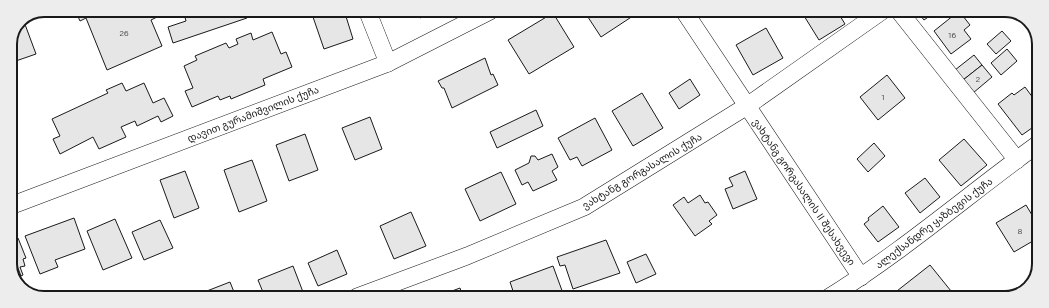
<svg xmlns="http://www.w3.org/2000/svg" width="1049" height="308" viewBox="0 0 1049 308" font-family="Figtree,'Noto Sans Georgian',sans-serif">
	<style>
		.building { fill: #e6e6e6; stroke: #1a1a1a }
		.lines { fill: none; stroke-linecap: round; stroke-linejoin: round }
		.minor-casing { stroke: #1a1a1a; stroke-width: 18 }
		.minor { stroke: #fff; stroke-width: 17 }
		.labels { text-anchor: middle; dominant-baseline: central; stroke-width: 3; stroke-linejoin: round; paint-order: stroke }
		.number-label { font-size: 8px; fill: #4d4d4d }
		.street-label { font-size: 10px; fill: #1a1a1a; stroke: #fff }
		.rim { fill: none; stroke: #1a1a1a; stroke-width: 2 }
	</style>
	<rect width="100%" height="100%" fill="#fff"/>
	<!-- building -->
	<g class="building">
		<path d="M75 10H121L123 15 135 10H156L159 16 151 20 162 46 107 70 86 18 80 21Z"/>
		<path d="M183 10H249L245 12 247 18 173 43 168 27 186 21Z"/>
		<path d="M332 10H344L353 39 324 49 313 17Z"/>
		<path d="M416 10H434L420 18Z"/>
		<path d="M584 11H638L639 12 601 37Z"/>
		<path d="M801 11H837L845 24 819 40Z"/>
		<path d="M917 11H932L934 13 924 20Z"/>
		<path d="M959 11 970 25 964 30 971 39 951 54 934 31Z"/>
		<path d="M553 13 574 47 529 74 508 40Z"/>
		<path d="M23 19 36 54 10 63V44L20 20Z"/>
		<path d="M766 28 783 58 753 75 736 45Z"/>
		<path d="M1002 31 1011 41 996 54 987 44Z"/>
		<path d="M272 32 281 54 286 52 292 67 263 79 265 85 231 99 230 96 220 100 218 96 192 107 185 91 193 88 184 66 197 60 195 56 226 43 229 48 238 44 236 39 251 33 253 40Z"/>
		<path d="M1007 49 1017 61 1001 75 991 63Z"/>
		<path d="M974 55 982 65 963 80 955 70Z"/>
		<path d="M485 58 491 75 493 74 498 85 452 108 444 88H442L438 81Z"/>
		<path d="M982 65 992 77 973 93 963 80Z"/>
		<path d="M887 75 905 98 878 120 860 97Z"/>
		<path d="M690 79 700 95 679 109 669 93Z"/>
		<path d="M122 83 126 91 144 83 153 103 164 98 173 116 161 122 158 116 137 126 135 121 121 127 126 137 99 149 93 137 60 154 53 139 60 136 52 119 108 93 106 90Z"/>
		<path d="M1025 87 1039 106V123L1022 135 998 104 1012 93 1014 95Z"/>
		<path d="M642 93 663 128 633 146 612 111Z"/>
		<path d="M536 110 543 126 497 148 490 132Z"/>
		<path d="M370 117 382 149 355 160 342 128Z"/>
		<path d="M595 118 612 150 582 166 577 157 570 160 558 138Z"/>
		<path d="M305 134 318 170 289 181 276 145Z"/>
		<path d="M964 139 987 165 961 186 939 160Z"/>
		<path d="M874 143 885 156 868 172 857 159Z"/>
		<path d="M552 154 558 167 552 171 557 180 533 191 528 182 522 185 515 170 529 163 531 156H535L538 160Z"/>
		<path d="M252 160 267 201 239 212 224 170Z"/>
		<path d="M185 171 199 208 174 218 160 180Z"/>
		<path d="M745 171 757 199 733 209 725 189 733 186 729 178Z"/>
		<path d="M501 172 516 204 480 221 465 189Z"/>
		<path d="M925 178 940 197 920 213 905 193Z"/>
		<path d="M700 195 705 203 708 202 717 215 709 221 712 224 695 236 673 205 684 197 688 203Z"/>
		<path d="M1026 205 1038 225V238L1014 252 996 223Z"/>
		<path d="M883 206 899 227 878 242 864 224 869 220 868 218Z"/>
		<path d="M411 212 426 246 394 259 380 226Z"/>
		<path d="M74 218 85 249 55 260 58 267 40 274 25 236Z"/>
		<path d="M115 219 132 258 103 270 87 231Z"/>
		<path d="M160 220 173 248 144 260 132 232Z"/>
		<path d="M18 238 26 258 23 259 25 266 20 267 23 275 21 276 16 263 10 265V241Z"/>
		<path d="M606 240 620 273 573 289 565 265 560 266 557 257Z"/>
		<path d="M337 250 347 274 318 286 308 263Z"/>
		<path d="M646 254 656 274 636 283 627 262Z"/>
		<path d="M930 265 951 291 942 298H888Z"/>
		<path d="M293 266 303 292 291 297H265L258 280Z"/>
		<path d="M553 266 564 296 515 297 510 282Z"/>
		<path d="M230 282 236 297H195L194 296Z"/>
		<path d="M460 288 463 297H436Z"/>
		<path d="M175 291 177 297H160Z"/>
	</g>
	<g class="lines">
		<defs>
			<g id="minor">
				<path d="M367 10 388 63"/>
				<path d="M684 11 861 277"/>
				<path d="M899 11 1017 160"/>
				<path d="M10 206 388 63 490 11"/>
				<path d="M357 297 467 256 584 207 747 106 882 11"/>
				<path d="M828 298C902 252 968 195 1038 144"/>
			</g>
		</defs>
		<!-- minor casing -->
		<use href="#minor" class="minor-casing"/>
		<!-- minor -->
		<use href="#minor" class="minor"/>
	</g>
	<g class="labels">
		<!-- number labels -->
		<g class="number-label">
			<text x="124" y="33">26</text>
			<text x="952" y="35">16</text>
			<text x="978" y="79">2</text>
			<text x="883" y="97">1</text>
			<text x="1020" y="231">8</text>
		</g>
		<!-- street labels -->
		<g class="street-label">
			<text transform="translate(253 114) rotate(-21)">დავით გურამიშვილის ქუჩა</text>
			<text transform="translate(642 171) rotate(-31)">ვახტანგ გორგასალის ქუჩა</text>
			<text transform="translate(804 192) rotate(56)">ვახტანგ გორგასალის II შესახვევი</text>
			<text transform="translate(934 223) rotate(-37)">ალექსანდრე ყაზბეგის ქუჩა</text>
		</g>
	</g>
	<!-- crop -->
	<path d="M0 0H1049V308H0ZM44 17H1005A27 27 0 0 1 1032 44V264A27 27 0 0 1 1005 291H44A27 27 0 0 1 17 264V44A27 27 0 0 1 44 17Z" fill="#ededed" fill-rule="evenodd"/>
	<path class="rim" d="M44 17H1005A27 27 0 0 1 1032 44V264A27 27 0 0 1 1005 291H44A27 27 0 0 1 17 264V44A27 27 0 0 1 44 17Z"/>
</svg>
